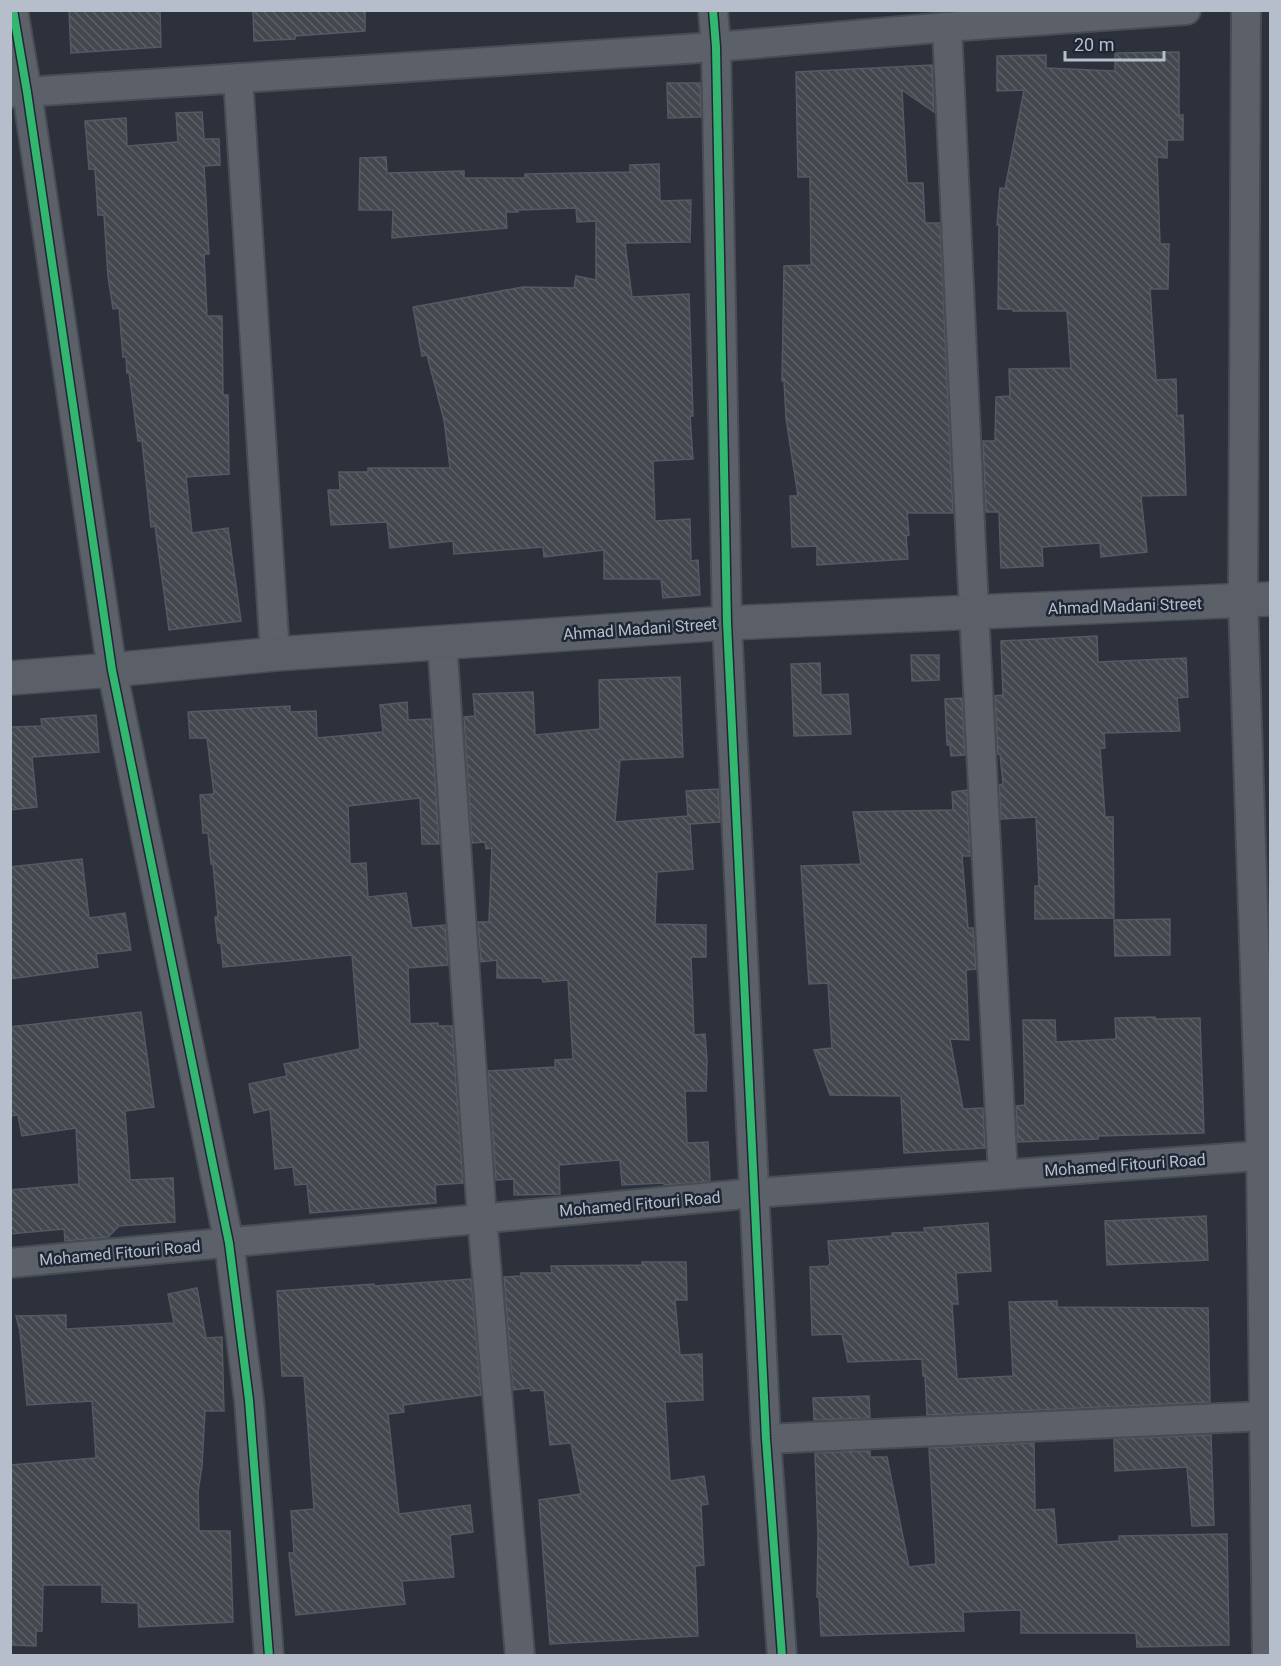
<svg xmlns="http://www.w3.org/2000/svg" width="1281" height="1666" viewBox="0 0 1281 1666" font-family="Roboto,sans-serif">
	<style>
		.building { fill: url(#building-back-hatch); stroke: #545963; stroke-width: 1.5 }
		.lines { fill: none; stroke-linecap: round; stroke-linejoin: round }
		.street-casing { stroke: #484c53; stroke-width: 32 }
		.secondary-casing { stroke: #484c53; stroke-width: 36 }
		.street { stroke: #5c6069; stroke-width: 28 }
		.secondary { stroke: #5b5f67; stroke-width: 33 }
		.cycleway-casing { stroke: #1f2736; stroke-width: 11 }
		.cycleway { stroke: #33b770; stroke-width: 8 }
		.labels { text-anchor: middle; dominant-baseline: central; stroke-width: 5; stroke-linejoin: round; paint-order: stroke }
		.street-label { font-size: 16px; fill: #b7becb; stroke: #1f2736 }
	</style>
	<defs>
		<pattern id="building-back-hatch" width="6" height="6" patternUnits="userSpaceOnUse" patternTransform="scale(1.5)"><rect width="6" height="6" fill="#43484f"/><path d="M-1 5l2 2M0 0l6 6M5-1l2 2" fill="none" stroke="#5c6167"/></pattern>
	</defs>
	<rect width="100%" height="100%" fill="#2c313b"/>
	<!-- building -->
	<g class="building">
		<path d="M69 10H160L161 47 71 53Z"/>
		<path d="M253 10H365V31L295 36V39L254 41Z"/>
		<path d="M1179 52V115H1183V140H1167V158L1157 157 1160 244H1169L1168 289H1150L1156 380 1176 379 1177 416 1183 415 1186 495 1141 496 1147 552 1101 557 1100 543 1042 547 1043 566 1001 568 999 512H986L983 441H995L996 397 1010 396 1009 369 1071 368 1067 311H1013V309H998L999 225H997L1000 188 1005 189 1024 90 997 91V56L1046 55V68L1115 71V53Z"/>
		<path d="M932 65 934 112 902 90 907 183H923L925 223H940L953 513H907L909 535 906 536 908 559 817 565V546L792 547 790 496H798L786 418 784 381H782L784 266 811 265 810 177H798L796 72Z"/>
		<path d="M667 83H700L701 117 668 118Z"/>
		<path d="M202 112 204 139H219L220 165 204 166 209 254H204L207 316H222L223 395H228L229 474 186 477 192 533 228 528 241 621 169 630 155 526 151 527 142 441H138L129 372 127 373 126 357H123L119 308 113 309 108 276 104 215H98L95 169H89L85 121 126 118 127 146 178 142 176 113Z"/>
		<path d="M386 157 387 173 464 171V178H525V174L630 172V165L659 164 660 201 691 200 690 242 625 243 632 297 689 294 693 416H690L693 459 653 461 655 521 690 519 691 561 698 560 700 595 663 598 661 579H604V550L544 557 543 547 454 554 453 541 390 548 387 522 331 525 328 490H340L339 472H368V468H450L444 420 427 355 422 356 413 307 523 287 574 288 576 276 596 280V221L577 222 576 208 518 210V212H506L507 228 392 238 393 210H359L360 158Z"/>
		<path d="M1097 636 1098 662 1186 658 1188 697 1177 698 1180 731 1104 733 1105 748H1100L1105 817H1113L1114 918 1035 919V886H1039L1036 817 1001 819 999 785 1003 784 1000 754H998L995 696 1003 695 1001 641Z"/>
		<path d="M911 655H939V680L912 681Z"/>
		<path d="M820 663 821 695 848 694 851 734 794 736 791 664Z"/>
		<path d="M680 677 683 757 620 760 615 822 688 816 686 791 718 789 720 822 690 824 693 869 657 872 655 924 706 925V957H691L694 1035 705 1034 707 1061 706 1091H685L687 1143 708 1142 710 1181 664 1185V1183L622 1185 620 1160 559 1165 560 1194 514 1195V1179L496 1180 488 1071 555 1067V1060L573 1059 568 980 543 982 542 978H497V960L481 962 478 922H489L492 848 486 849 485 842 472 843 464 717 475 716 473 694 533 692 535 735 600 729 599 680Z"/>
		<path d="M962 698 965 755 951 756 950 745H947L945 699Z"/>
		<path d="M407 702 408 720 431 719 439 844H422L420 798 348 806 350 864 366 863 368 897 406 893 412 928 445 925 448 965 408 968 410 1024 438 1023V1026H452L463 1183 435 1185 436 1203 310 1213 307 1184 295 1185 293 1167 275 1169 270 1109 254 1113 249 1084 287 1076 284 1064 360 1049 352 955 223 967 221 943H218L215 917H218L213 864H211L208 833H203L200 795 214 794 207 738H190L188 712 290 706V712L316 711 317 738 383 732 380 705Z"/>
		<path d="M96 715 99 752 32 757 37 807 10 810V727L42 726 41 719Z"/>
		<path d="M967 790 970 856H962L968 928H973L976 969 966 970 969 1040 950 1039 963 1109 983 1108 985 1148 904 1153 901 1096 830 1095 814 1050 832 1048 828 983 809 984 801 866 861 864 853 812 953 810 952 792Z"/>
		<path d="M82 859 89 918 125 913 131 950 96 954 98 967 10 979V867Z"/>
		<path d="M1170 919V955L1115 956 1114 920Z"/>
		<path d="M141 1012 154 1107 125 1111 130 1180 173 1178 175 1222 119 1226 108 1237 65 1241 64 1229 10 1234V1190L79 1184 76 1128 22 1136 18 1115 10 1116V1027Z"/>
		<path d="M1155 1017V1019L1200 1018 1204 1133 1098 1136V1139L1018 1142 1016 1106 1025 1105 1023 1020H1055L1056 1042 1116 1039 1115 1018Z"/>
		<path d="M1206 1216 1208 1260 1107 1265 1105 1221Z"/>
		<path d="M988 1223 991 1271 956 1273 958 1304H952L957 1379 1013 1376 1009 1302 1057 1301V1307L1208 1308 1210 1402 927 1415 925 1376H923L922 1359 848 1362 842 1334 812 1335 810 1267 828 1266 830 1264 828 1241 892 1236V1233L925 1232 924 1228Z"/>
		<path d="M642 1262H686L687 1300H675L680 1355 702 1354 703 1400 665 1402 670 1481 704 1476 708 1504 701 1505 704 1565 695 1566 698 1636 550 1644 539 1500 581 1494 571 1443 550 1445 544 1390 531 1391 530 1388 513 1390 504 1277 521 1276V1273H552L551 1266 642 1265Z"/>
		<path d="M471 1279 481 1395 403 1405 404 1412 388 1414 399 1514 470 1505 473 1532 450 1535 454 1577 402 1581 405 1604 296 1615 289 1553H294L291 1511 314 1509 304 1376H282L277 1291 374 1284V1286Z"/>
		<path d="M197 1288 206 1338 222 1337 224 1411H205L202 1466 198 1492 199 1531H230L233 1622 139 1627 138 1603 102 1602V1585H43L42 1631H36V1646L10 1645V1465L96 1458 92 1401 27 1405 20 1331 16 1316 66 1315V1329L174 1323 168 1294Z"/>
		<path d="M869 1396 870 1418 814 1420 813 1398Z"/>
		<path d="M1211 1435 1214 1525 1192 1526 1187 1467 1115 1471 1114 1439Z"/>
		<path d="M1034 1443 1035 1510 1054 1509 1057 1545 1119 1541V1536L1227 1534 1229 1645 1137 1647 1136 1633H1021V1610L963 1612 964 1631 821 1636 819 1597H817L818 1536 815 1453 870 1451V1457H887L909 1567 936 1564 929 1448Z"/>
	</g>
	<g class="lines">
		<defs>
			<g id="street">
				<path d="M13 10 27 92 112 670 229 1243 249 1400 269 1656"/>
				<path d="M713 10 716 47 727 623 766 1439 782 1656"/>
				<path d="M1246 10 1243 601 1261 1155 1267 1656"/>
				<path d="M947 27 974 612 1003 1174"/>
				<path d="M238 78 275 654"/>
				<path d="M10 93 716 47 947 27 1186 10"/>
				<path d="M442 642 482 1218 520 1656"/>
				<path d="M10 1263 755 1193 1270 1155"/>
				<path d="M766 1439 1265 1416"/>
			</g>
			<path id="secondary" d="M10 678 112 670 275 654 727 623 1270 599"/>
		</defs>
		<!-- street casing -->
		<use href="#street" class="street-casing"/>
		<!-- secondary casing -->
		<use href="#secondary" class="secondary-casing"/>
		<!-- street -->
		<use href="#street" class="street"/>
		<!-- secondary -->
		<use href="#secondary" class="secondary"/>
		<defs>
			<g id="cycleway">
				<path d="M13 10 27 92 112 670 229 1243 249 1400 269 1656"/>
				<path d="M713 10 716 47 727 623 766 1439 782 1656"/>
			</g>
		</defs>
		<!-- cycleway casing -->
		<use href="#cycleway" class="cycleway-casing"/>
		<!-- cycleway -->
		<use href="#cycleway" class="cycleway"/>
	</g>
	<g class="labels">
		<!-- street labels -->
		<g class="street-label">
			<text transform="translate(1125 606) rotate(-2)">Ahmad Madani Street</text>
			<text transform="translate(640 629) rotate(-4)">Ahmad Madani Street</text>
			<text transform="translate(1125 1165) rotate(-4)">Mohamed Fitouri Road</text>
			<text transform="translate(640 1204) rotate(-5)">Mohamed Fitouri Road</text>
			<text transform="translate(120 1253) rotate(-5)">Mohamed Fitouri Road</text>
		</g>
	</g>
	<!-- border -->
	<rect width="1281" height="1666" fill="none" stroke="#b7becb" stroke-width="24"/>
	<!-- scale -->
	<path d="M1065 51v9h99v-9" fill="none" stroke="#b7becb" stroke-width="3"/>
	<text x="1074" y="51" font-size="18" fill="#b7becb" stroke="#1f2736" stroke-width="4.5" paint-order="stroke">20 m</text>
</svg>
